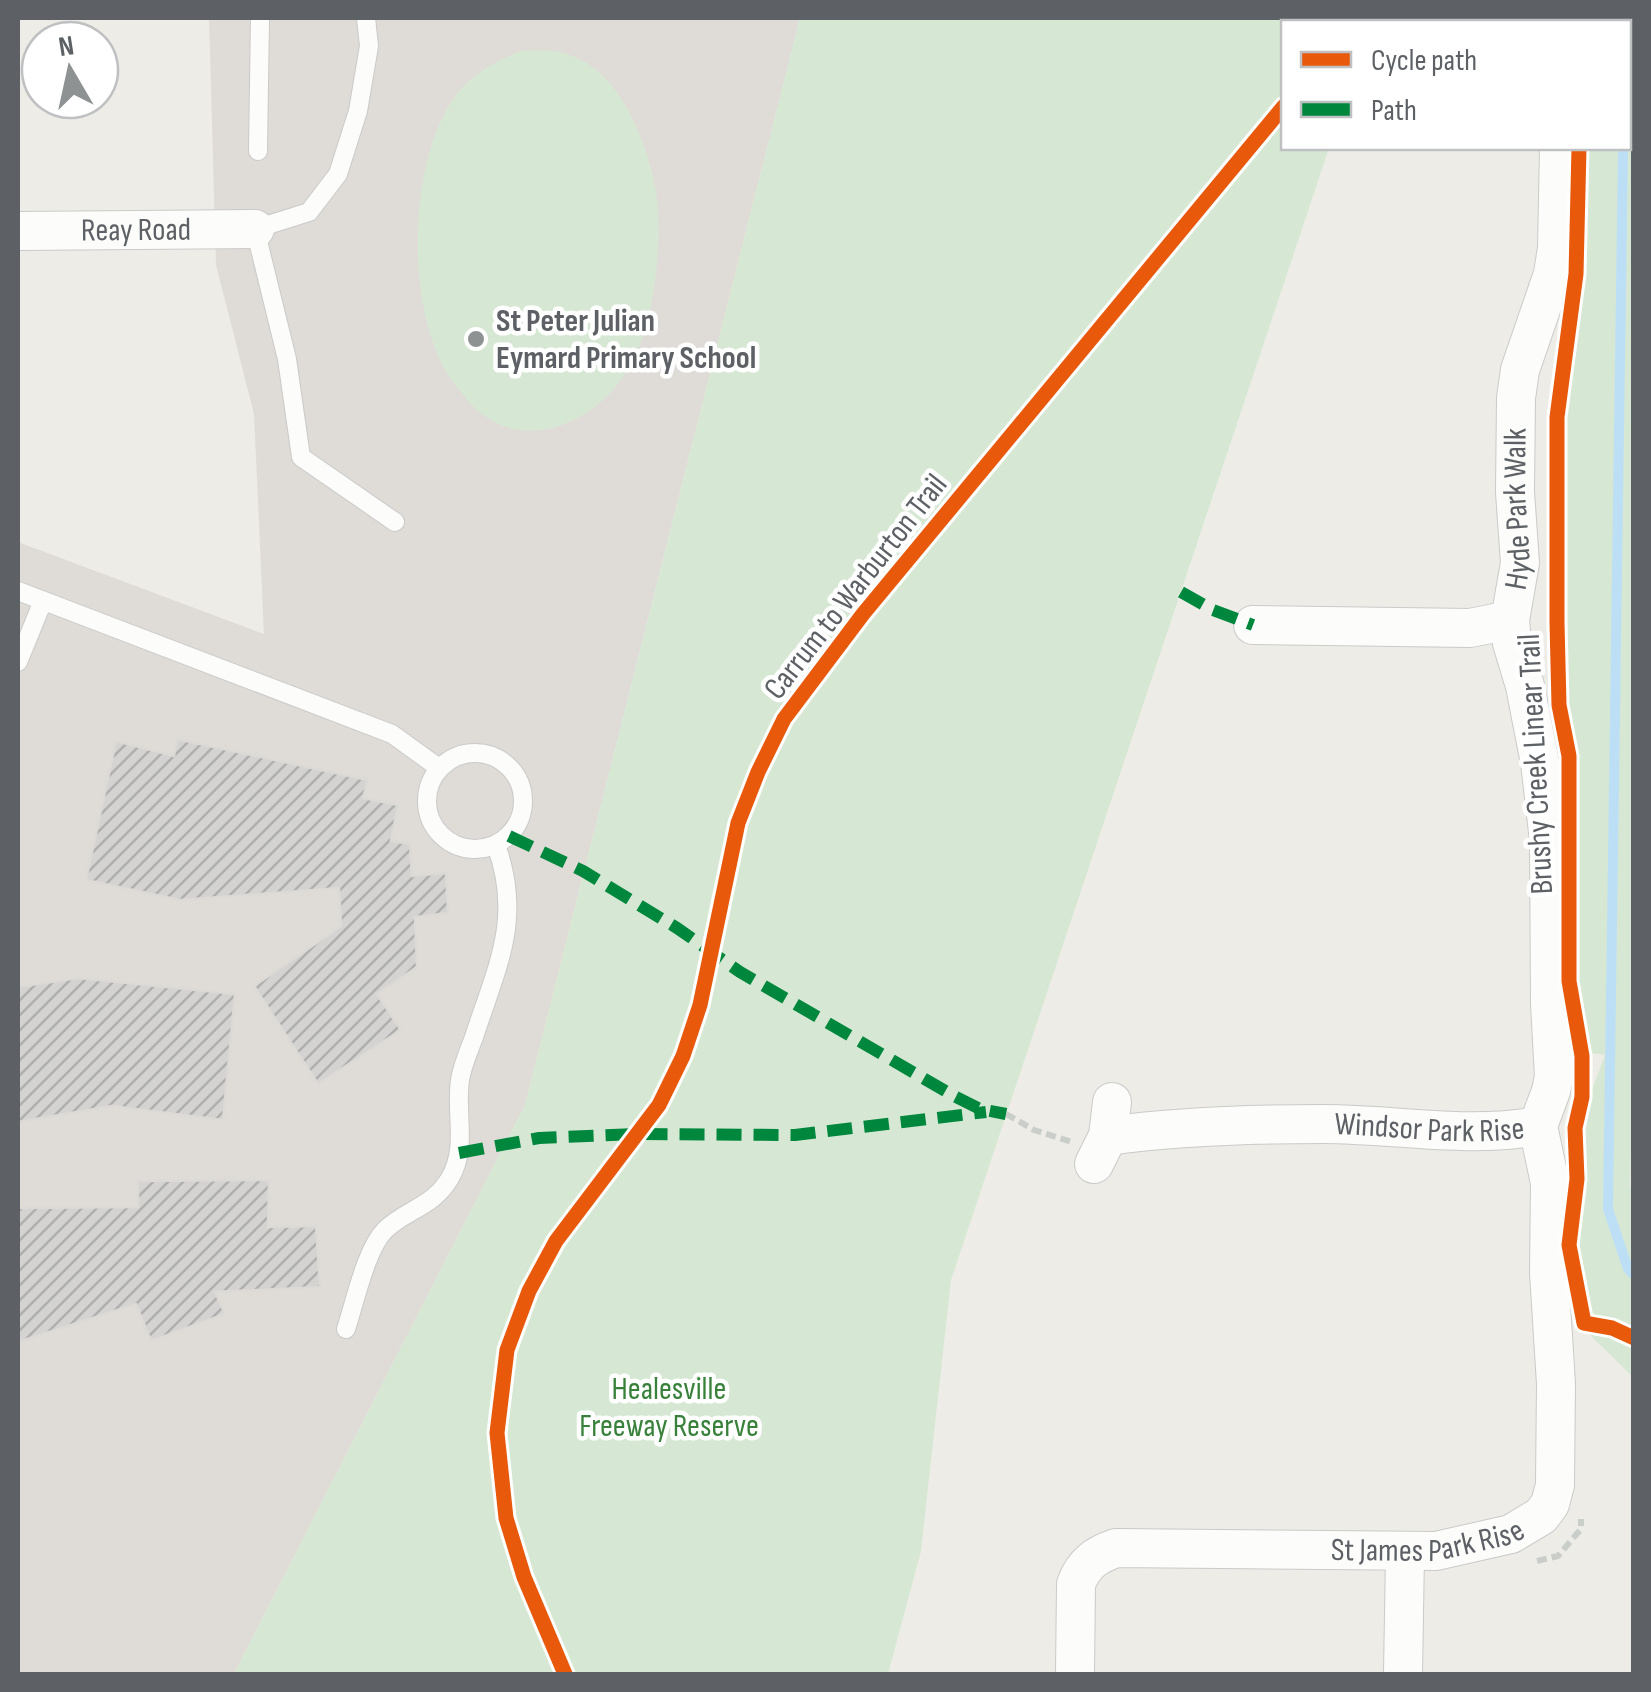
<svg xmlns="http://www.w3.org/2000/svg" width="1651" height="1692" viewBox="0 0 1651 1692" font-family="'Sofia Sans Condensed',sans-serif">
	<style>
		.education { fill: #dfdcd7 }
		.green { fill: #d6e8d3 }
		.lines { fill: none; stroke-linecap: round; stroke-linejoin: round }
		.stream { stroke: #bddff5; stroke-width: 10 }
		.building { fill: url(#building-hatch); stroke: #dcdad6; stroke-width: 2.5 }
		.lane-casing { stroke: #cacaca; stroke-width: 20 }
		.street-casing { stroke: #cacaca; stroke-width: 40 }
		.path { stroke: #c9ceca; stroke-width: 6; stroke-dasharray: 10 5; stroke-linecap: butt }
		.lane { stroke: #fcfcfb; stroke-width: 18 }
		.street { stroke: #fcfcfb; stroke-width: 38 }
		.quiet { stroke: #00873e; stroke-width: 12; stroke-dasharray: 25 12; stroke-linecap: butt }
		.cycleway-casing { stroke: #fff; stroke-width: 21 }
		.cycleway { stroke: #e8590c; stroke-width: 15 }
		.poi-dot { fill: #8f9292; stroke: #fff; stroke-width: 4 }
		.labels { text-anchor: middle; dominant-baseline: central; stroke-width: 9; stroke-linejoin: round; paint-order: stroke }
		.street-label { font-size: 32px; fill: #5d6165; stroke: #fff }
		.poi-label { font-size: 32px; font-weight: bold; fill: #5d6165; stroke: #fff; text-anchor: start }
		.park-label { font-size: 32px; fill: #38813a; stroke: #fff }
	</style>
	<defs>
		<pattern id="building-hatch" width="6" height="6" patternUnits="userSpaceOnUse" patternTransform="scale(2.5)"><rect width="6" height="6" fill="#d4d3d1"/><path d="M-1 1l2-2M0 6l6-6M5 7l2-2" fill="none" stroke="#afafad"/></pattern>
	</defs>
	<rect width="100%" height="100%" fill="#edece7"/>
	<!-- education -->
	<path class="education" d="M209 18H800L525 1105 234 1674H18V542L264 634 254 414 216 265Z"/>
	<!-- green -->
	<g class="green">
		<path d="M800 18H1373L1371 22H1284V148H1329L951 1280 921 1551 888 1674H234L525 1105Z"/>
		<path d="M1582 18H1634V1046L1630 1186 1634 1190 1633 1377 1587 1332 1588 1306 1574 1258 1572 1234 1581 1183V1119L1605 1055 1585 1052 1573 975 1572 756 1561 691 1560 421 1578 278 1583 148H1628V22H1583Z"/>
		<path d="M521 51C531 51 542 50 552 51 614 57 645 134 655 187 664 234 655 316 634 359 606 415 534 457 478 411 470 405 464 395 458 388 402 324 405 149 463 87 479 70 500 60 521 51Z"/>
	</g>
	<g class="lines">
		<!-- stream -->
		<g class="stream">
			<path d="M1625 22V18"/>
			<path d="M1623 148 1608 1209 1628 1269 1634 1275"/>
		</g>
	</g>
	<!-- building -->
	<g class="building">
		<path d="M177 739 368 780 363 798 398 805 391 841 410 844 412 876 446 873 448 913 415 917 417 967 377 994 401 1030 318 1084 254 986 341 926 339 888 180 900 86 880 116 741 174 756Z"/>
		<path d="M78 978 235 994 223 1120 112 1106 18 1122V987Z"/>
		<path d="M269 1180 268 1227 316 1226 320 1287 215 1292 225 1314 151 1341 136 1304 18 1342V1208L138 1207V1181Z"/>
	</g>
	<g class="lines">
		<defs>
			<g id="lane">
				<path d="M366 18 369 46 358 111 338 174 309 212 255 229 287 359 301 457 395 522"/>
				<path d="M258 151 260 18"/>
				<path d="M18 591 392 734 439 768"/>
				<path d="M18 662 43 601"/>
				<circle cx="475" cy="801" r="48"/>
				<path d="M346 1329C355 1302 366 1249 385 1230 407 1209 433 1207 450 1178 468 1147 455 1113 460 1080 462 1066 469 1051 474 1037 497 966 523 919 496 845"/>
			</g>
			<g id="street">
				<path d="M1559 18V22"/>
				<path id="s1" d="M18 231 255 229"/>
				<path id="s2" d="M1253 625 1470 628 1510 620 1520 563 1515 492 1516 398 1520 370 1553 274 1557 248 1559 148"/>
				<path id="s3" d="M1108 1136C1179 1126 1251 1124 1323 1124 1395 1124 1466 1139 1538 1126L1551 1091 1554 1077 1550 1004 1549 840 1540 763 1525 686 1512 643 1510 620"/>
				<path d="M1094 1164 1108 1136 1112 1102"/>
				<path id="s4" d="M1075 1674 1076 1584C1084 1563 1096 1555 1116 1548L1436 1551 1511 1534 1541 1516 1550 1504 1555 1485 1556 1384 1549 1273 1550 1183 1538 1126"/>
				<path d="M1403 1674 1405 1553"/>
			</g>
		</defs>
		<!-- lane casing -->
		<use href="#lane" class="lane-casing"/>
		<!-- street casing -->
		<use href="#street" class="street-casing"/>
		<!-- path -->
		<g class="path">
			<path d="M1006 1114 1034 1130 1072 1142"/>
			<path d="M1537 1561 1558 1556 1581 1529V1519"/>
		</g>
		<!-- lane -->
		<use href="#lane" class="lane"/>
		<!-- street -->
		<use href="#street" class="street"/>
		<!-- quiet -->
		<g class="quiet">
			<path d="M1181 592 1213 610 1253 625"/>
			<path d="M509 836 583 871 677 928 740 972 954 1096 980 1109 1006 1114"/>
			<path d="M459 1153 539 1138 638 1134 795 1135 986 1112"/>
		</g>
		<defs>
			<g id="cycleway">
				<path d="M1579 148 1576 274 1557 417V623L1559 705 1569 756V981L1582 1056V1097L1575 1128 1577 1179 1569 1245 1584 1323 1612 1328 1634 1338"/>
				<path d="M565 1674 524 1577 506 1518 497 1433 507 1350 529 1291 556 1241 659 1105 683 1056 700 1005 738 823 758 772 784 719 863 614 1284 106"/>
			</g>
		</defs>
		<!-- cycleway casing -->
		<use href="#cycleway" class="cycleway-casing"/>
		<!-- cycleway -->
		<use href="#cycleway" class="cycleway"/>
	</g>
	<!-- markers -->
	<circle class="poi-dot" cx="476" cy="339" r="10"/>
	<g class="labels">
		<!-- street labels -->
		<g class="street-label">
			<text stroke="none"><textPath href="#s1" startOffset="118">Reay Road</textPath></text>
			<text stroke="none"><textPath href="#s2" startOffset="370">Hyde Park Walk</textPath></text>
			<text transform="translate(856 587) rotate(-52)">Carrum to Warburton Trail</text>
			<text transform="translate(1536 764) rotate(-93)">Brushy Creek Linear Trail</text>
			<text stroke="none"><textPath href="#s3" startOffset="322">Windsor Park Rise</textPath></text>
			<text stroke="none"><textPath href="#s4" startOffset="458">St James Park Rise</textPath></text>
		</g>
		<!-- poi labels -->
		<g class="poi-label">
			<text x="496" y="321">St Peter Julian<tspan x="496" dy="37">Eymard Primary School</tspan></text>
		</g>
		<!-- park labels -->
		<g class="park-label">
			<text x="669" y="1389">Healesville<tspan x="669" dy="37">Freeway Reserve</tspan></text>
		</g>
	</g>
	<!-- border -->
	<rect width="1651" height="1692" fill="none" stroke="#5d6165" stroke-width="40"/>
	<!-- legend -->
	<rect x="1281" y="20" width="350" height="130" fill="#ffffff" stroke="#bec0c1" stroke-width="2.5"/>
	<rect x="1301" y="52" width="50" height="15" fill="#e8590c" stroke="#bec0c1" stroke-width="2.5"/>
	<text x="1371" y="70" font-size="30" fill="#5d6165">Cycle path</text>
	<rect x="1301" y="102" width="50" height="15" fill="#00873e" stroke="#bec0c1" stroke-width="2.5"/>
	<text x="1371" y="120" font-size="30" fill="#5d6165">Path</text>
	<!-- north arrow -->
	<g transform="translate(70 70) rotate(351)"><circle r="48" fill="#ffffff" stroke="#bec0c1" stroke-width="2.5"/>
	<path d="M0-8L18 38L0 25L-18 38Z" fill="#8f9292"/>
	<text y="-15" font-size="28" font-weight="bold" text-anchor="middle" fill="#5d6165">N</text>
	</g>
</svg>
